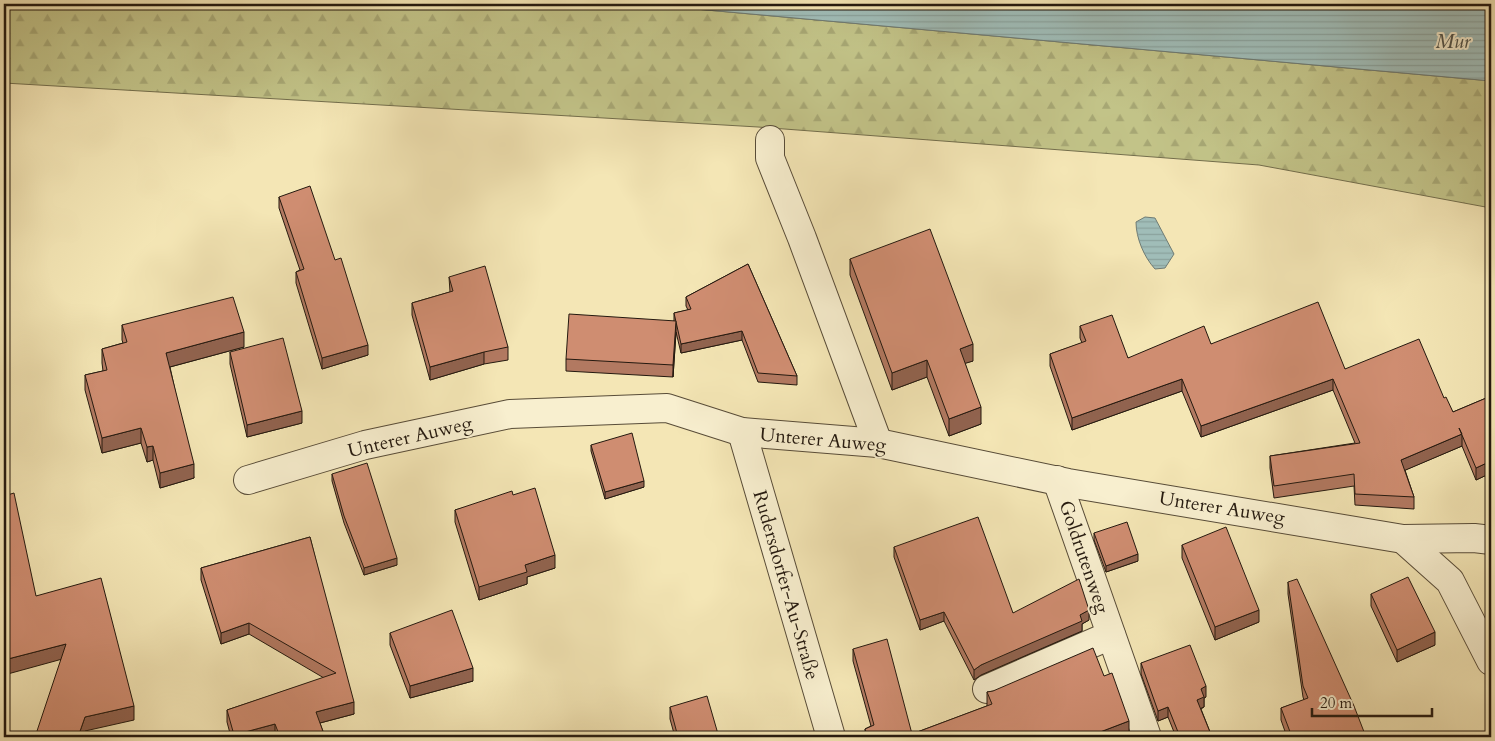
<svg xmlns="http://www.w3.org/2000/svg" width="1495" height="741" viewBox="0 0 1495 741" font-family="Cardo,serif">
	<style>
		.forest { fill: url(#forest-firs); stroke: #736e4c }
		.water { fill: url(#water-rules); stroke: #6e7b74 }
		.lines { fill: none; stroke-linecap: round; stroke-linejoin: round }
		.street-casing { stroke: #584c38; stroke-width: 30 }
		.street { stroke: #f8efcf; stroke-width: 28 }
		.wall { fill: #b27961; stroke: #24190f }
		.shaded-wall { fill: #91634f; stroke: #24190f }
		.building { fill: #cf8d71; stroke: #24190f }
		.labels { text-anchor: middle; dominant-baseline: central; stroke-width: 4; stroke-linejoin: round; paint-order: stroke }
		.street-label { font-size: 19px; fill: #24190f; stroke: #f8efcf }
		.water-label { font-size: 20px; font-style: italic; fill: #4f524a; stroke: #f8efcf }
	</style>
	<defs>
		<pattern id="forest-firs" width="22" height="20" patternUnits="userSpaceOnUse" patternTransform="scale(1.25)"><rect width="22" height="20" fill="#c2c388"/><path d="M5 1l3.5 6h-7zM16 11l3.5 6h-7z" fill="#a7a774"/></pattern>
		<pattern id="water-rules" width="6" height="5" patternUnits="userSpaceOnUse" patternTransform="scale(1.25)"><rect width="6" height="5" fill="#a0bdb8"/><path d="M0 2.5h6" fill="none" stroke="#8aa29d"/></pattern>
	</defs>
	<rect width="100%" height="100%" fill="#f4e6b5"/>
	<filter id="stains"><feTurbulence type="fractalNoise" baseFrequency=".004" numOctaves="4"/><feColorMatrix values="0 0 0 0 .2 0 0 0 0 .09 0 0 0 0 .02 0 0 0 .5 -.17"/></filter>
	<radialGradient id="worn" r=".72"><stop offset=".6" stop-color="#630" stop-opacity="0"/><stop offset="1" stop-color="#630" stop-opacity=".3"/></radialGradient>
	<!-- forest -->
	<path class="forest" d="M4 4H640L1491 81V208L1259 165 758 127 4 83Z"/>
	<!-- water -->
	<g class="water">
		<path d="M640 4H1491V81Z"/>
		<path d="M1145 217 1155 218 1174 254 1165 268 1155 269C1144 257 1136 238 1136 222Z"/>
	</g>
	<g class="lines">
		<defs>
			<g id="street">
				<path d="M770 140V158L802 238 878 443"/>
				<path d="M742 432 831 737"/>
				<path d="M248 480 365 445 510 414 667 408 742 432 878 443 1068 483 1403 539 1474 538 1491 540"/>
				<path d="M1057 480 1147 737"/>
				<path d="M1403 539 1450 581 1491 661"/>
				<path d="M987 689 1111 635"/>
			</g>
		</defs>
		<!-- street casing -->
		<use href="#street" class="street-casing"/>
		<!-- street -->
		<use href="#street" class="street"/>
	</g>
	<!-- wall -->
	<g class="wall">
		<path d="M279 197 368 355 322 369 296 283V272L300 270 279 208Z"/>
		<path d="M850 259 973 361 965 363 981 424 949 436 927 377 892 390 850 275Z"/>
		<path d="M748 264 797 376V385L758 382 742 340 681 353 676 332 673 377 566 371V359L674 321V313L688 310 686 306V297Z"/>
		<path d="M449 277 508 347V360L484 364 430 380 412 315V303L450 292Z"/>
		<path d="M122 325 244 347 170 367 194 478 160 488 153 460 147 462 141 443 102 453 85 390V375L103 371 102 363V349L123 343 122 340Z"/>
		<path d="M1080 326 1128 358 1211 344 1345 369 1444 398 1453 412 1491 396V473L1476 480 1462 446 1405 470 1414 497V509L1355 505 1354 486 1274 498 1270 468V456L1355 443 1333 390 1201 437 1182 391 1072 430 1050 366V354L1082 343 1080 338Z"/>
		<path d="M230 352 302 423 247 437 230 364Z"/>
		<path d="M591 445 644 487 605 499 591 451Z"/>
		<path d="M332 474 397 565 364 575 344 523 332 481Z"/>
		<path d="M513 495 555 568 527 577V584L479 600 455 522V510Z"/>
		<path d="M1094 533 1138 561 1106 572 1094 540Z"/>
		<path d="M310 537 354 714 320 723 325 737H276L275 735 269 737H231L227 722V710L324 678 249 634 221 644 201 580V568Z"/>
		<path d="M1182 545 1259 622 1215 640 1182 558Z"/>
		<path d="M894 547 1013 613 1089 620 1082 624V631L981 675 974 680 944 621 920 630 894 557Z"/>
		<path d="M1288 582 1366 737H1287L1281 720V708L1304 700 1303 697 1288 594Z"/>
		<path d="M1371 594 1435 645 1397 662 1371 606Z"/>
		<path d="M390 633 473 681 410 698 390 645Z"/>
		<path d="M853 649 912 734 987 706V692L1104 676 1129 732 1117 737H865V729L871 726 853 661Z"/>
		<path d="M1141 663 1206 697 1204 698V707L1201 709 1212 737H1176L1168 717 1158 721 1141 674Z"/>
		<path d="M670 707 718 737H675L670 719Z"/>
	</g>
	<!-- shaded-wall -->
	<g class="shaded-wall">
		<path d="M676 321V333L673 377V365Z"/>
		<path d="M742 331V340L681 353V344Z"/>
		<path d="M244 332V347L166 368V353Z"/>
		<path d="M973 344V361L960 365V349Z"/>
		<path d="M368 345V355L322 369V358Z"/>
		<path d="M484 352V364L430 380V367Z"/>
		<path d="M927 360V377L892 390V373Z"/>
		<path d="M1182 379V391L1072 430V418Z"/>
		<path d="M1333 379V390L1201 437V426Z"/>
		<path d="M981 407V424L949 436V419Z"/>
		<path d="M302 411V423L247 437V425Z"/>
		<path d="M141 428V443L102 453V438Z"/>
		<path d="M1462 434V446L1401 472V460Z"/>
		<path d="M153 446V460L147 462V447Z"/>
		<path d="M1491 461V473L1476 480V468Z"/>
		<path d="M194 464V478L160 488V473Z"/>
		<path d="M644 481V487L605 499V492Z"/>
		<path d="M1138 554V561L1106 572V566Z"/>
		<path d="M555 555V568L527 577V584L479 600V587L525 565Z"/>
		<path d="M397 558V565L364 575V568Z"/>
		<path d="M1089 610V620L1082 624V631L981 675 974 680V670L981 665Z"/>
		<path d="M1259 610V622L1215 640V627Z"/>
		<path d="M944 612V621L920 630V620Z"/>
		<path d="M249 623V634L221 644V633Z"/>
		<path d="M1435 632V645L1397 662V650Z"/>
		<path d="M66 644V658L4 675V660Z"/>
		<path d="M473 668V681L410 698V686Z"/>
		<path d="M1206 686V697L1204 698V707L1197 710V700L1201 689Z"/>
		<path d="M354 702V714L316 724V712Z"/>
		<path d="M134 706V720L85 731 83 737H78L85 717Z"/>
		<path d="M1168 707V717L1158 721V711Z"/>
		<path d="M1129 721V732L1117 737H1087Z"/>
		<path d="M275 724V735L269 737H234V735Z"/>
		<path d="M1320 732V737H1306Z"/>
		<path d="M718 734V737H709Z"/>
	</g>
	<!-- building -->
	<g class="building">
		<path d="M310 186 335 260 341 258 368 345 322 358 296 272 304 269 279 197Z"/>
		<path d="M930 229 973 344 960 349 981 407 949 419 927 360 892 373 850 259Z"/>
		<path d="M748 264 797 376 758 373 742 331 681 344 674 313 691 309 686 297Z"/>
		<path d="M485 266 508 347 484 352 430 367 412 303 453 291 449 277Z"/>
		<path d="M233 297 244 332 166 353 194 464 160 473 153 446 147 447 141 428 102 438 85 375 107 370 102 349 127 342 122 325Z"/>
		<path d="M1318 302 1345 369 1419 339 1444 398 1446 397 1453 412 1491 396V461L1476 468 1459 428 1462 434 1401 460 1414 497 1355 494 1354 474 1274 486 1270 456 1360 443 1333 379 1201 426 1182 379 1072 418 1050 354 1086 341 1080 326 1112 315 1128 358 1204 326 1211 344Z"/>
		<path d="M569 314 676 321 673 365 566 359Z"/>
		<path d="M283 338 302 411 247 425 230 352Z"/>
		<path d="M632 433 644 481 605 492 591 445Z"/>
		<path d="M367 463 397 558 364 568 344 516 332 474Z"/>
		<path d="M535 488 555 555 525 565 527 572 479 587 455 510 512 491 513 495Z"/>
		<path d="M14 493 36 596 101 578 134 706 85 717 78 737H35L66 644 4 660V496Z"/>
		<path d="M978 517 1013 613 1079 579 1089 610 1080 615 1082 621 981 665 974 670 944 612 920 620 894 547Z"/>
		<path d="M1127 522 1138 554 1106 566 1094 533Z"/>
		<path d="M1226 527 1259 610 1215 627 1182 545Z"/>
		<path d="M310 537 354 702 316 712 325 737H280L275 724 234 735 227 710 336 673 249 623 221 633 201 568Z"/>
		<path d="M1408 577 1435 632 1397 650 1371 594Z"/>
		<path d="M1297 579 1354 706 1366 737H1322L1320 732 1306 737H1292L1281 708 1308 698 1303 686 1288 582Z"/>
		<path d="M452 610 473 668 410 686 390 633Z"/>
		<path d="M887 639 912 734 992 704 987 692 993 691 1093 648 1104 676 1112 673 1129 721 1087 737H868L865 729 874 725 853 649Z"/>
		<path d="M1190 645 1206 686 1201 689 1204 697 1197 700 1212 737H1180L1168 707 1158 711 1141 663Z"/>
		<path d="M707 696 718 734 709 737H678L670 707Z"/>
	</g>
	<g class="labels">
		<!-- street labels -->
		<g class="street-label">
			<text transform="translate(410 437) rotate(-13)">Unterer Auweg</text>
			<text transform="translate(823 440) rotate(5)">Unterer Auweg</text>
			<text transform="translate(1222 508) rotate(9)">Unterer Auweg</text>
			<text transform="translate(1084 557) rotate(71)">Goldrutenweg</text>
			<text transform="translate(786 585) rotate(74)">Rudersdorfer-Au-Straße</text>
		</g>
		<!-- water labels -->
		<g class="water-label">
			<text x="1453" y="41">Mur</text>
		</g>
	</g>
	<!-- margin -->
	<rect width="1495" height="741" fill="none" stroke="#f4e6b5" stroke-width="20"/>
	<rect x="5" y="5" width="1485" height="731" fill="none" stroke="#24190f" stroke-width="2.5"/>
	<rect x="10" y="10" width="1475" height="721" fill="none" stroke="#24190f"/>
	<!-- scale -->
	<path d="M1312 708v8h120v-8" fill="none" stroke="#24190f" stroke-width="2.5"/>
	<text x="1320" y="708" font-size="15" fill="#24190f" stroke="#f8efcf" stroke-width="4" paint-order="stroke">20 m</text>
	<rect width="100%" height="100%" filter="url(#stains)"/>
	<rect width="100%" height="100%" fill="url(#worn)"/>
</svg>
